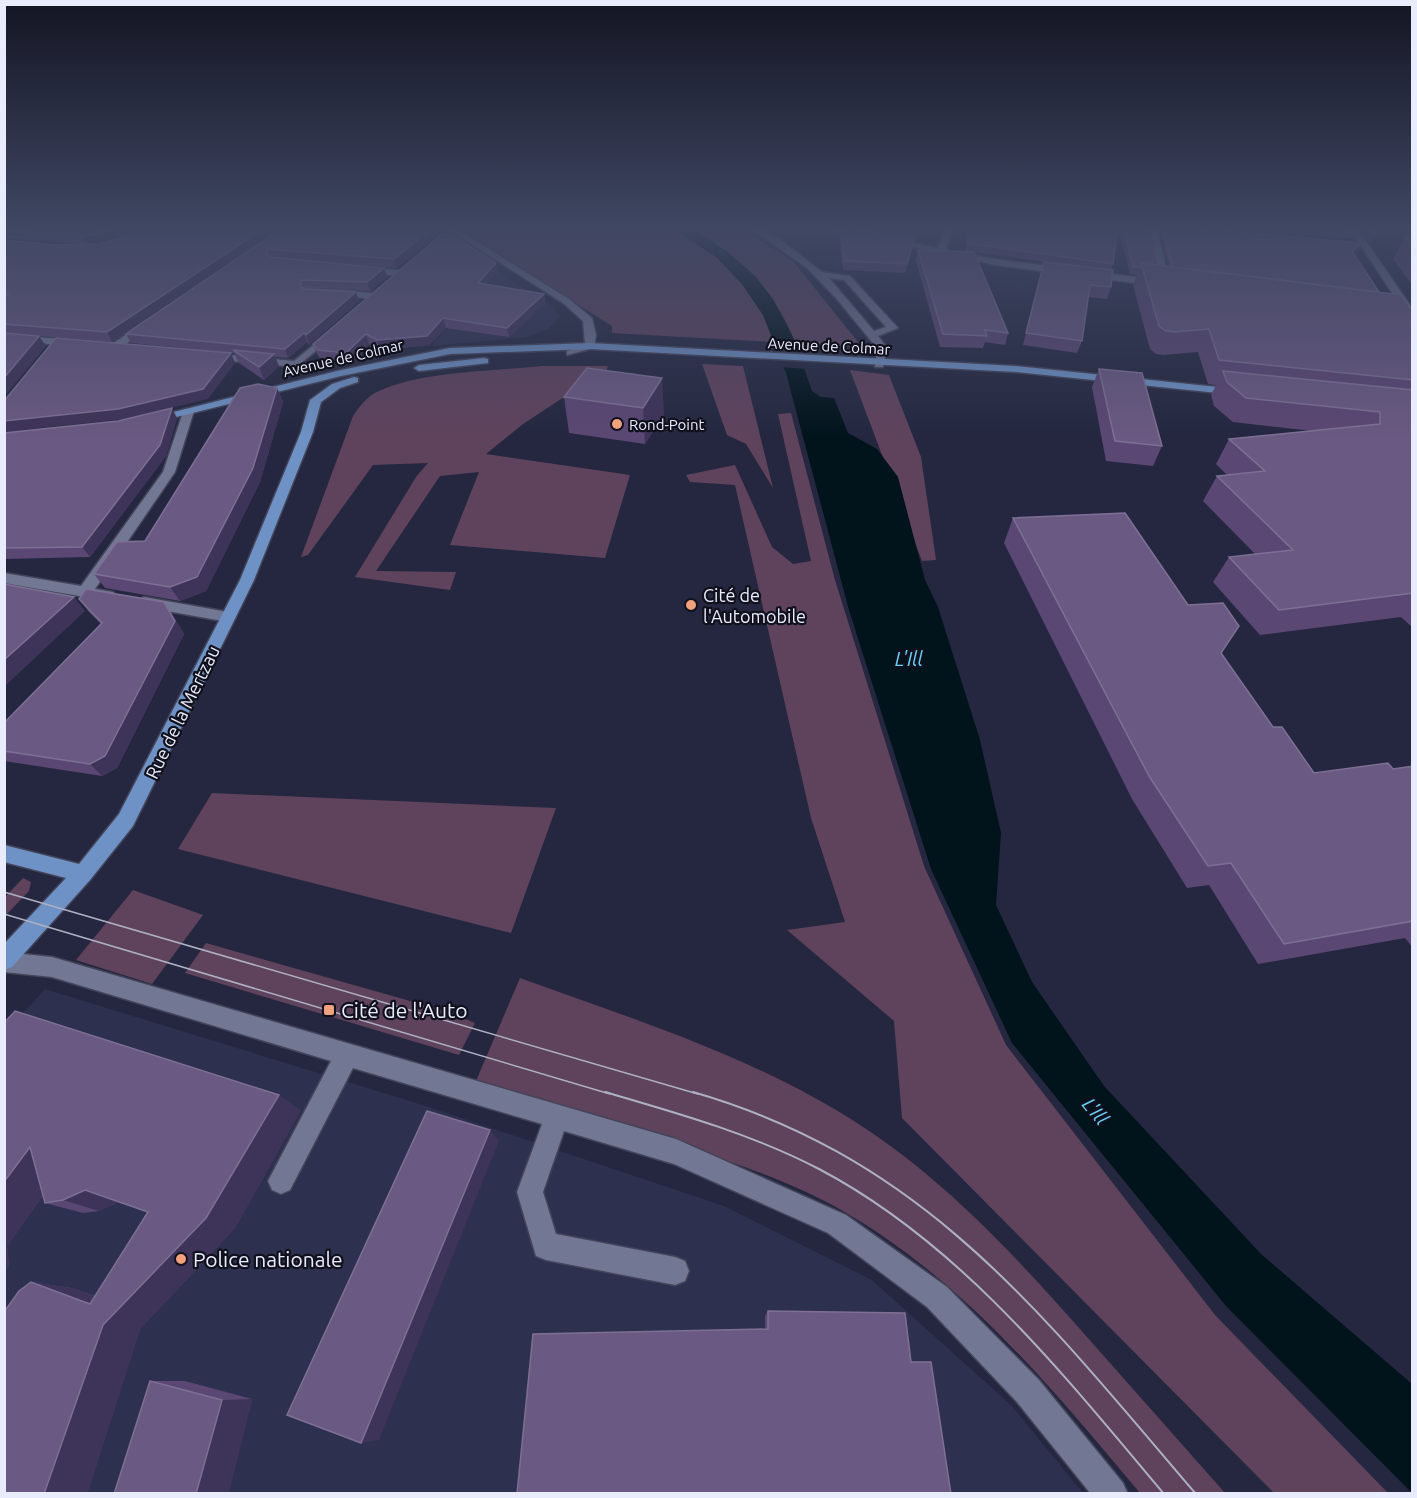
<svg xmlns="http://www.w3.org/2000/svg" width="1417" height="1498" viewBox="0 0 1417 1498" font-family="Ubuntu,sans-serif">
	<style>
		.built { fill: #2d304e }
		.green { fill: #5f435d }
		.water { fill: #01131b }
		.pier { fill: #24273f }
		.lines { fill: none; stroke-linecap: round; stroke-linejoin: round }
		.minor-casing { stroke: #434459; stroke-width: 3 }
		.major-casing { stroke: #434459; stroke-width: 3 }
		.minor { fill: #727793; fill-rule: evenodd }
		.major { fill: #6e92c5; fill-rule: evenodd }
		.tram-far1 { stroke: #adb0c3; stroke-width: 1.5 }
		.tram { stroke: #adb0c3; stroke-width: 2 }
		.wall { fill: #5b4773 }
		.shaded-wall { fill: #3e3358 }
		.building { fill: #6a5982; stroke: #7e7095; stroke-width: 1.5 }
		.poi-dot { fill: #f1a17b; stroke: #10111c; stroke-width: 2 }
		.labels { text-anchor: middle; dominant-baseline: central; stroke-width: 4.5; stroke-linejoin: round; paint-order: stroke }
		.far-street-label { font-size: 15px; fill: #e9ecfd; stroke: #10111c }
		.far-poi-label { font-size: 15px; fill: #e9ecfd; stroke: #10111c; text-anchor: start }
		.poi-label { font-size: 18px; fill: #e9ecfd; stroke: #10111c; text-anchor: start }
		.street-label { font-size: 18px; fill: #e9ecfd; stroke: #10111c }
		.water-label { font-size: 20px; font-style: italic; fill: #69cdf6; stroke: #10111c }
		.near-poi-label { font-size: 21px; fill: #e9ecfd; stroke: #10111c; text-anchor: start }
	</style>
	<rect width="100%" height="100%" fill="#24273f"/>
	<!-- built -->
	<g class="built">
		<path d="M498 272 552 306 559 317 549 328 528 337 431 346Z"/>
		<path d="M45 989 423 1105 724 1206 872 1280 1012 1406 1083 1493H5L4 1034Z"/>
	</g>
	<!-- green -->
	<g class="green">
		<path d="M456 228H672L716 257 742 284 763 315 774 342 612 333V326Z"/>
		<path d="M691 228H741L793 261 862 347 795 343C778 292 734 256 691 228Z"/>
		<path d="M702 364 743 366 773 488 746 444 727 435Z"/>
		<path d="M542 366H608L601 384 561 399 523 424 486 454 630 475 605 558 450 545 479 472 440 476 376 571 456 572 450 590 355 577 416 477 428 463 373 465 308 555 301 557 353 416C360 406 367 396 379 391 421 371 495 371 542 366Z"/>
		<path d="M850 370 889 375 921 457 936 560 922 561Z"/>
		<path d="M791 413 835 580 924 866 1006 1045 1215 1315 1388 1493H1274L902 1118 894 1021 787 930 845 922 811 818 735 485 690 482 686 475 735 465 772 547 793 564 811 561 778 414Z"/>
		<path d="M212 793 556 808 511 933 178 849Z"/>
		<path d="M23 878 31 882 29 891 5 916V897Z"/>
		<path d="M133 890 203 915 152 984 76 960Z"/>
		<path d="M206 943 449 1012 475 1023 459 1055 185 973Z"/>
		<path d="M520 978C636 1020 755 1057 860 1125 948 1182 1018 1259 1087 1337 1133 1389 1179 1441 1225 1493H1140C1052 1388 964 1281 843 1211 796 1184 743 1166 692 1149 621 1125 548 1103 476 1081Z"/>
	</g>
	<!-- water -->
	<path class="water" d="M672 228H691L728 252 756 277 773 299 794 339 812 391 821 397 834 398 848 433 877 449 898 477 925 580 938 607 980 740 1001 833 996 905 1032 982 1104 1086 1261 1254 1412 1384V1493L1226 1306 1012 1043 931 869 849 610 786 373 763 315 742 284 716 257Z"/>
	<!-- pier -->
	<path class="pier" d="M771 342 798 343 807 369 781 367Z"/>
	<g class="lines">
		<defs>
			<g id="minor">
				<path d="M446 228H455L569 299 592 318 596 335 594 348 567 355V351L585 344 583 321 563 303Z"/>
				<path d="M750 228H760L778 238 822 272 850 276 898 328 878 336 887 348 883 367H875L877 348 836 298 807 268ZM829 278 844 280 886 327 874 331Z"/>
				<path d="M823 228H839L868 235 864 238Z"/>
				<path d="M945 228H953L946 250 995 259 1160 280 1149 228H1157L1170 284 1165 287 995 265 887 241 891 238 938 248Z"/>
				<path d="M1349 228H1357L1412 308V318L1408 317Z"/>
				<path d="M361 267 398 270 403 273 398 276 358 272V268Z"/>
				<path d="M335 290 372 293 377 296 372 299 332 295V291Z"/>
				<path d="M144 322 153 324 119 349H111V345Z"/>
				<path d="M333 329 338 332 337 334 296 367 208 359 203 356 208 353 294 361Z"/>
				<path d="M4 334 59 339 64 342 59 345 4 340Z"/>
				<path d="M184 409 194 411 175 472 95 589 113 592 116 596 113 600 108 601 4 583V573L81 586 163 472Z"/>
				<path d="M144 597 228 612 236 617 228 622 139 606 136 602Z"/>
				<path d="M4 952 52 957 676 1139 846 1215 947 1287 1039 1380 1123 1483 1128 1494H1091L1017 1402 927 1307 828 1233 674 1164 564 1131 543 1192 556 1234 675 1257 685 1261 689 1271 685 1281 675 1285 546 1260 536 1256 517 1192 542 1124 353 1068 290 1190 281 1194 272 1190 268 1181 331 1061 52 977 4 972Z"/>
			</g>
			<g id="major">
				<path d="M590 343 1016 366 1237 389 1243 392 1237 395 1016 372 590 349 450 354 341 376 152 423 146 419 341 370 450 348Z"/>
				<path d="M484 358 488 359V363L419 371 414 368 419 365Z"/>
				<path d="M354 377 358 378V382L340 388 321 402 313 432 254 580 133 826 90 880 12 967 4 970V944L66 878 4 862V845L79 864 119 814 240 580 301 432 310 400 332 384Z"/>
			</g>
		</defs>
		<!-- minor casing -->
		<use href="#minor" class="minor-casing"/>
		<!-- major casing -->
		<use href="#major" class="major-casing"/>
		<!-- minor -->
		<use href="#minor" class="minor"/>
		<!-- major -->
		<use href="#major" class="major"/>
		<!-- tram-far1 -->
		<g class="tram-far1">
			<path d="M4 892 698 1094"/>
			<path d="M4 914 610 1094"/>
		</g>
		<!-- tram -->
		<g class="tram">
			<path d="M605 1092C677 1113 752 1134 819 1169 960 1243 1063 1374 1164 1494"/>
			<path d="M693 1092C928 1160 1045 1318 1196 1494"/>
		</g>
	</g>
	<!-- wall -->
	<g class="wall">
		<path d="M4 228H143L123 237 138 233 145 228H280L112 342 4 333V240L59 245 74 244 4 238Z"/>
		<path d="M282 228H435L437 235 396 268 273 258 387 277 370 291 317 290 356 292 359 301 309 345 307 342 288 358 275 357 279 366 264 380 239 363 234 353 131 343 126 334Z"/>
		<path d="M840 228H919L915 241H914L912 250 905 273 843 270 839 234Z"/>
		<path d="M970 228 1113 264 1111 270V287L1107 299 1088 297 1082 341 1077 353 1023 345 1044 262 974 252 1008 333 1005 345 985 342 983 348 940 347 916 261 918 250 973 252 965 251Z"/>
		<path d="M1118 228H1151L1158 265 1168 266 1160 230 1161 228H1193L1359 249 1353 253 1379 292 1413 311V628L1401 617 1260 635 1213 582 1229 557 1255 554 1203 501 1217 476 1227 475 1216 464 1229 439 1313 431 1233 422 1214 406 1211 395 1216 385 1208 384 1198 352 1163 355 1156 354 1150 349 1133 285 1137 275 1130 274Z"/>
		<path d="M1213 228H1355L1358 232 1354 239Z"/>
		<path d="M1358 228H1390L1369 242Z"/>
		<path d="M1413 233V286L1393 259 1405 238Z"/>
		<path d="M498 272 486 284 544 294 545 303 509 337 446 328 429 345 380 350 369 344 350 362 321 359 317 354 313 344Z"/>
		<path d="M587 368 664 414 645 444 569 433 564 397Z"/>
		<path d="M1099 369 1162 446 1153 466 1106 461 1092 387Z"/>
		<path d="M277 388 283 402 260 482 206 591 180 601 105 588 94 574 145 541Z"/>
		<path d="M177 418 166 456 90 557 4 559V433Z"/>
		<path d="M1013 518 1221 653 1273 727 1314 773 1393 769 1413 766V948L1405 938 1258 964 1209 885 1187 888 1132 799 1004 543Z"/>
		<path d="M79 599 164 602 184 634 117 768 102 776 4 761V723L101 624 89 612Z"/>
		<path d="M4 1023 301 1110 235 1228 140 1329 89 1488 86 1494H4L31 1282 72 1288 95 1296 148 1212 118 1202 99 1211 83 1213 45 1203 43 1195 7 1246 9 1265 4 1273Z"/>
		<path d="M768 1311 911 1362 765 1329V1316Z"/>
		<path d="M150 1381H185L252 1399 228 1494Z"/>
	</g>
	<!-- shaded-wall -->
	<g class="shaded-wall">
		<path d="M120 228H143L118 239 88 246 83 237Z"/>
		<path d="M265 228H280L112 342 107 332Z"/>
		<path d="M433 228H435L437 235 396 268 394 259Z"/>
		<path d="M1384 228H1390L1369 242 1374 235Z"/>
		<path d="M914 240 912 250 905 273 907 264Z"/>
		<path d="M1362 243 1359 249 1349 256 1352 251Z"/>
		<path d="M496 263 498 272 479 292 478 283Z"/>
		<path d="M384 268 387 277 370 291 367 282Z"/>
		<path d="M356 292 359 301 309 345 306 335Z"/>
		<path d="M544 294 545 303 509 337 507 328Z"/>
		<path d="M443 318 446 328 429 345 380 350 377 340Z"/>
		<path d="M304 333 307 342 288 358 285 349Z"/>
		<path d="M366 334 369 344 350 362 346 353Z"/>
		<path d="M39 336 46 346 4 397V378Z"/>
		<path d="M231 353 235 363 208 399 124 419 4 432V421Z"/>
		<path d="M274 354 279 366 264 380 259 367Z"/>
		<path d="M662 378 664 414 645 444 643 408Z"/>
		<path d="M277 388 283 402 260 482 206 591 180 601 170 587Z"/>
		<path d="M172 408 177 418 166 456 90 557 82 547Z"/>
		<path d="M74 597 85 611 4 687V660Z"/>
		<path d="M164 602 184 634 117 768 102 776 90 764Z"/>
		<path d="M279 1095 301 1110 235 1228 140 1329 89 1488 86 1494H44L103 1325 90 1304 31 1282 72 1288 121 1306Z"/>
		<path d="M490 1130 499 1141 379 1440 361 1443Z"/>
		<path d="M30 1147 67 1160 7 1246 9 1265 4 1273V1182Z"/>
		<path d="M85 1190 120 1201 99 1211 63 1200Z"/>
		<path d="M252 1399 228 1494H196L222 1400Z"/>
	</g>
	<!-- building -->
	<g class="building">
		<path d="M4 228H120L114 230 83 237 4 230Z"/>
		<path d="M145 228H265L107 332 4 324V295L9 294 4 290V240L59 245 99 244 138 233Z"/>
		<path d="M282 228H433L394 259 267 249V255L271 257 384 268 367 282 301 280V287L305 289 356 292 306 335 304 333 285 349 126 334Z"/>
		<path d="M841 228H853L914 240 907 264 844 261Z"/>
		<path d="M895 228H918L917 232Z"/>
		<path d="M970 228H1118L1113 264 967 243Z"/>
		<path d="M1123 228H1151L1158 265 1141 263 1140 267H1133Z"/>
		<path d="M1163 228H1193L1362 243 1352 251 1379 292 1172 267Z"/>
		<path d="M1303 228H1355L1358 232Z"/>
		<path d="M1368 228H1384L1374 235Z"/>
		<path d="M1413 233V247L1405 238Z"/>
		<path d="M451 234 496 263 478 283 544 294 507 328 443 318 427 336 377 340 366 334 346 353 318 350 313 344 441 235Z"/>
		<path d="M918 250 974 252 1008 333 985 330 987 336 943 334Z"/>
		<path d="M1044 262 1113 270 1111 287 1090 285 1082 341 1026 333Z"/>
		<path d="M1141 263 1401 295 1413 311V380L1219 360 1209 329 1174 332 1166 331 1159 326Z"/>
		<path d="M4 333 39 336 4 378Z"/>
		<path d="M56 338 231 353 203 389 118 409 4 421V401Z"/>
		<path d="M233 350 274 354 259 367Z"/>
		<path d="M587 368 662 378 643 408 564 397Z"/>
		<path d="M1099 369 1142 373 1162 446 1115 441Z"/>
		<path d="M1223 371 1413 390V593L1279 610 1229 557 1293 550 1217 476 1265 471 1229 439 1380 424V412L1246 398 1227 382Z"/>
		<path d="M258 384 277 388 253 468 197 577 170 587 94 574 117 542 145 541 240 388Z"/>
		<path d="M172 408 160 445 82 547 4 548V433L118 421Z"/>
		<path d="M1125 513 1188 605 1223 603 1239 626 1221 653 1273 727H1282L1314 773 1388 763 1393 769 1413 766V921L1284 944 1231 863 1208 866 1149 776 1013 518Z"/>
		<path d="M4 584 74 597 4 660Z"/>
		<path d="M86 589 164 602 175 621 105 756 90 764 4 751V723L102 623 79 599Z"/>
		<path d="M15 1011 279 1095 206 1218 103 1325 44 1494H4V1312L19 1291 31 1282 90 1304 148 1212 85 1190 63 1200 45 1203 30 1147 4 1182V1023Z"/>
		<path d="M427 1111 490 1130 361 1443 287 1415Z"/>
		<path d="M768 1311 905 1313 911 1362H931L951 1494H517L533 1334 768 1329Z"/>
		<path d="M150 1381 222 1400 196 1494H114Z"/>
	</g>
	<!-- sky -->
	<linearGradient id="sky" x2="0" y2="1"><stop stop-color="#141523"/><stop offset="0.52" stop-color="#3f4763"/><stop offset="1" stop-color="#3f4763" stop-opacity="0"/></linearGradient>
	<rect width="1417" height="437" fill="url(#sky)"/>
	<!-- markers -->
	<g class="poi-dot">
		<circle cx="617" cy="424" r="6"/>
		<circle cx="691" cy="605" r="6"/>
		<rect x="323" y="1004" width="12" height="12" rx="3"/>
		<circle cx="181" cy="1259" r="6"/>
	</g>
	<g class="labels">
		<!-- far-street labels -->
		<g class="far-street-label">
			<text transform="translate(829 346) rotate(3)">Avenue de Colmar</text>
			<text transform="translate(343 358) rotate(-13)">Avenue de Colmar</text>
		</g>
		<!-- far-poi labels -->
		<g class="far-poi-label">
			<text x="629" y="424">Rond-Point</text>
		</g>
		<!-- poi labels -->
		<g class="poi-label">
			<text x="703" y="595">Cité de<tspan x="703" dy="21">l'Automobile</tspan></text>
		</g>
		<!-- street labels -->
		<g class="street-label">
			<text transform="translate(182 712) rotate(-64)">Rue de la Mertzau</text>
		</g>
		<!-- water labels -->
		<g class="water-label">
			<text x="909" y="658">L'Ill</text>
			<text transform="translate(1096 1111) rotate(50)">L'Ill</text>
		</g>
		<!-- near-poi labels -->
		<g class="near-poi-label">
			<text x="341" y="1010">Cité de l'Auto</text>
			<text x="193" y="1259">Police nationale</text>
		</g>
	</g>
	<!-- border -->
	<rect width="1417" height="1498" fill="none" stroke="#e9ecfd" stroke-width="12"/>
</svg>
